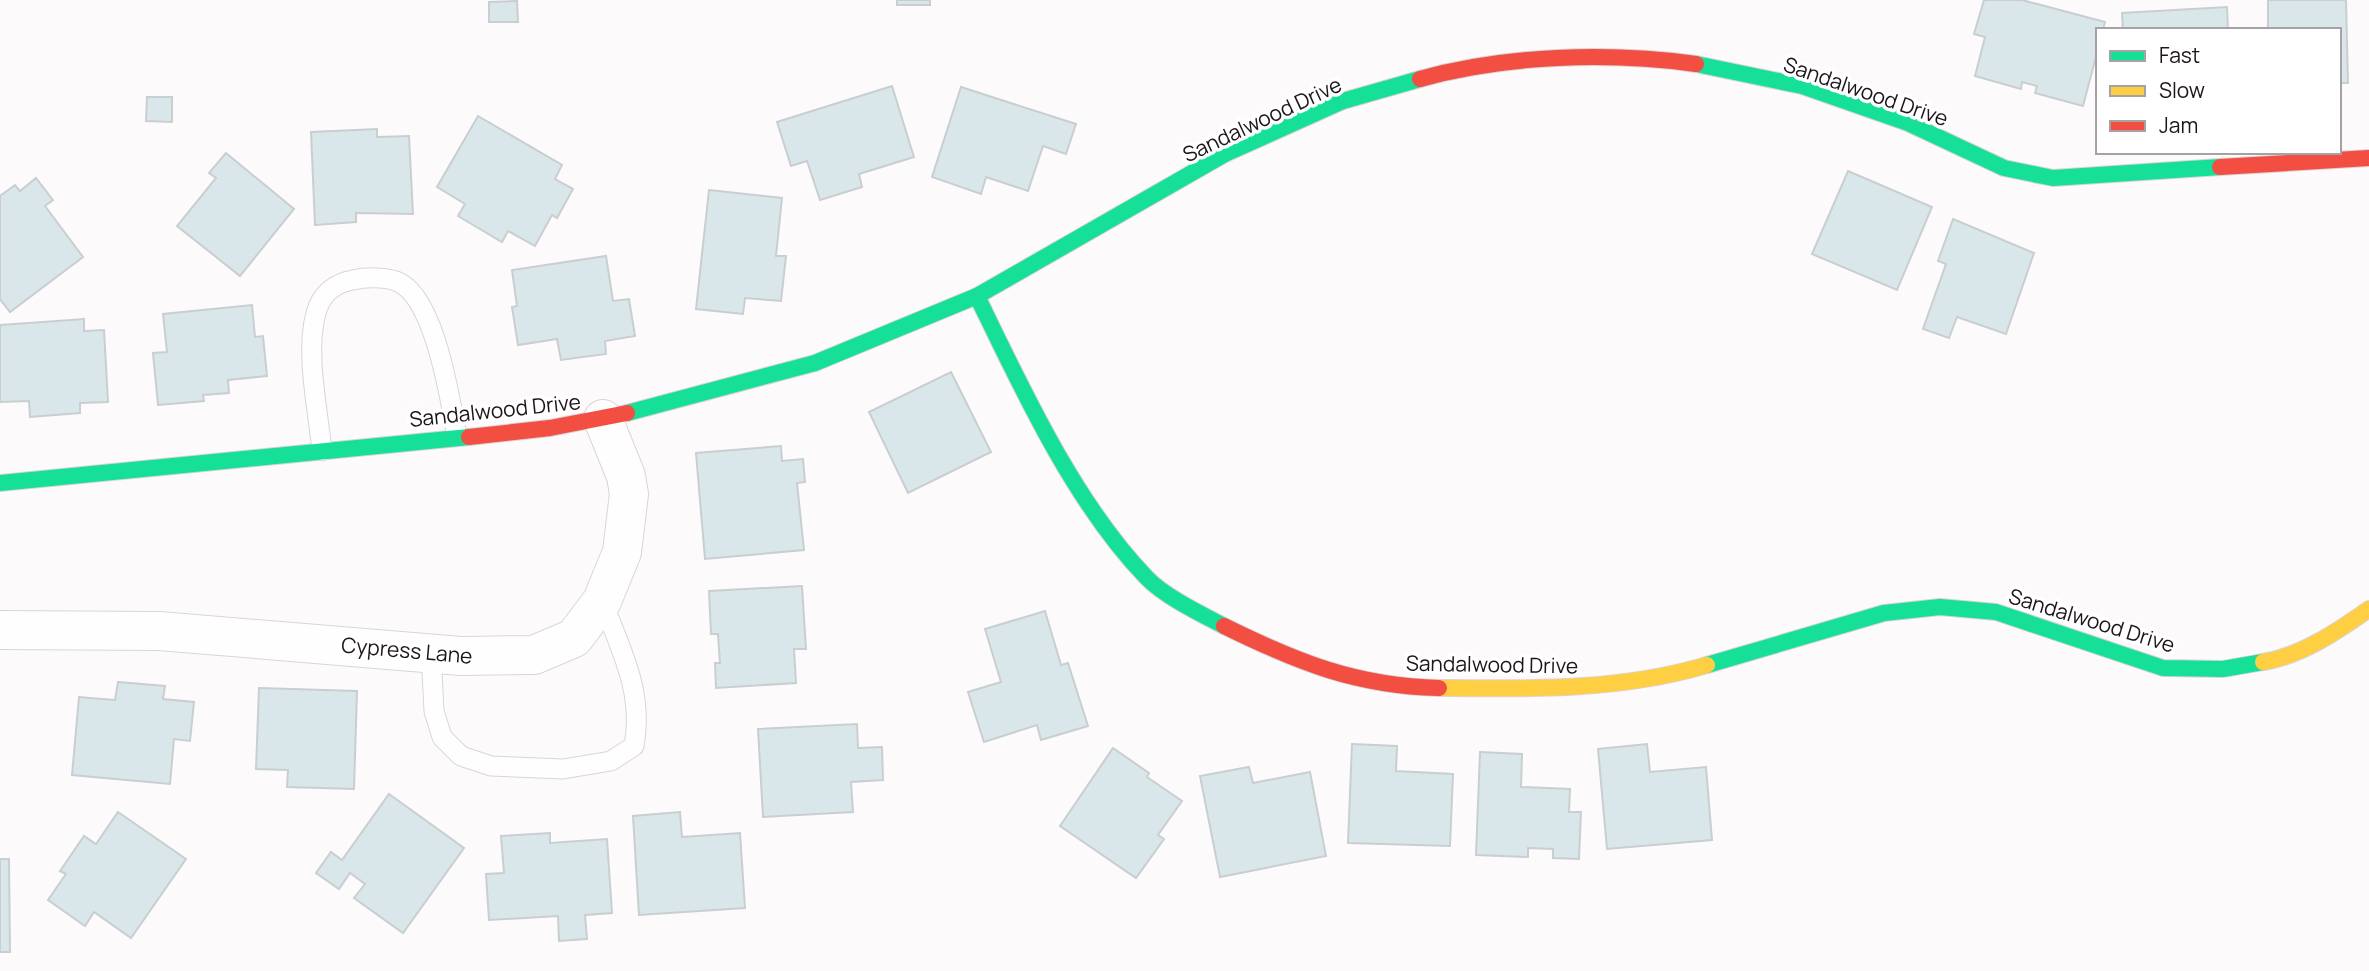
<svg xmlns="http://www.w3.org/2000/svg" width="2369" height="971" viewBox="0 0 2369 971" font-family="Manrope,sans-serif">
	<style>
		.building { fill: #d9e7ea; stroke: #c9ced0; stroke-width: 2 }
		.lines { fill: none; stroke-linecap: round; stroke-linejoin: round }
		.lane-casing { stroke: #dad4d8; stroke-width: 21 }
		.street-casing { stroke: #dad4d8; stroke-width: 40 }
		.fast-casing { stroke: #dad4d8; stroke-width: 18 }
		.slow-casing { stroke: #dad4d8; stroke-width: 18 }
		.jam-casing { stroke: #dad4d8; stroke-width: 18 }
		.lane { stroke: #fffeff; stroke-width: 19 }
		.street { stroke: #fffeff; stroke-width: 38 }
		.fast { stroke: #16e098; stroke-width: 16 }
		.slow { stroke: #ffcf43; stroke-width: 16 }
		.jam { stroke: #f24e42; stroke-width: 16 }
		.labels { text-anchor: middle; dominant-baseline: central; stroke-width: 7; stroke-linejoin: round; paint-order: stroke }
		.street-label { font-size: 21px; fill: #1d151b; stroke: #fff }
	</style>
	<rect width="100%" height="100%" fill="#fdfafc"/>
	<!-- building -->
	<g class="building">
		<rect x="897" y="0" width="33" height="5"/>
		<path d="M1984 0H2022L2105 22 2103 30H2098V49L2083 106 2035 93 2037 86 2022 82 2021 89 1975 76 1985 37 1974 34Z"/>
		<path d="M2268 0H2346L2348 83H2339V30H2268Z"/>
		<path d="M517 1 518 22H489V2Z"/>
		<path d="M2227 7 2228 30H2123L2122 13Z"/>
		<path d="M892 86 914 157 859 174 862 187 820 200 807 161 791 166 777 122Z"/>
		<path d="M961 87 1076 124 1066 154 1043 146 1028 191 986 177 981 194 932 177Z"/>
		<path d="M147 97H172V122L146 121Z"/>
		<path d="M478 116 562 165 555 179 573 189 557 218 552 215 535 246 508 231 502 242 458 216 465 204 437 187Z"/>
		<path d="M377 129V137L409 136 413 214 356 213V222L315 225 311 132Z"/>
		<path d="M226 153 294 209 240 276 177 226 216 178 209 173Z"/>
		<path d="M1848 171 1932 207 1897 290 1812 254Z"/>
		<path d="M36 178 53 200 45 206 83 257 10 312 0 299V196L15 185 20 191Z"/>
		<path d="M709 190 782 198 776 256H786L781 301 745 298 743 314 696 309Z"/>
		<path d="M1953 219 2034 253 2006 334 1957 317 1949 338 1923 329 1946 264 1938 261Z"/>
		<path d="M606 256 613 301 629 299 635 336 605 341 606 354 561 360 557 339 518 345 512 307 517 306 512 270Z"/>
		<path d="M252 305 255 337 263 336 267 376 228 380 229 393 203 395 204 401 158 405 153 353 167 352 163 314Z"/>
		<path d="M84 319V331L104 330 108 402 80 403V413L30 417 29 401 0 402V325Z"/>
		<path d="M951 372 991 452 908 493 869 412Z"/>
		<path d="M781 446 782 461 803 459 805 482 797 483 804 550 705 559 696 453Z"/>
		<path d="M802 586 806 649H794L796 683 716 688 715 663H720L718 634H711L709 591Z"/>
		<path d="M1045 611 1061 665 1068 663 1088 726 1041 740 1037 725 984 742 968 692 1001 682 985 629Z"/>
		<path d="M118 682 165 686 163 699 194 702 190 741 174 739 170 784 72 775 79 697 115 700Z"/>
		<path d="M259 688 357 691 354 789 287 787 288 770 256 769Z"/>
		<path d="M857 724 858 748 882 747 883 780 851 782 853 812 763 817 758 729Z"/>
		<path d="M1352 744 1397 746 1396 771 1453 774 1450 846 1348 843Z"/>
		<path d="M1647 744 1650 772 1706 767 1712 840 1607 849 1598 749Z"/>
		<path d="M1113 748 1149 773 1147 777 1182 801 1158 835 1164 839 1136 878 1060 826Z"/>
		<path d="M1480 752 1522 754 1521 787 1570 789 1569 812H1581L1579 859 1553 858V849L1528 848V857L1476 855Z"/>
		<path d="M1249 767 1253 783 1310 772 1326 856 1220 877 1200 776Z"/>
		<path d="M389 794 464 848 403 933 354 898 365 884 350 873 339 889 316 873 331 852 342 860Z"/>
		<path d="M118 812 186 859 131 938 94 912 85 926 48 900 66 874 60 871 84 836 96 844Z"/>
		<path d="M680 812 682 837 740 833 745 908 639 915 633 816Z"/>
		<path d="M550 833V843L607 839 612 913 585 915 587 939 559 941 558 916 489 920 486 874 504 873 501 836Z"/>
		<path d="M0 859H9L10 952H0Z"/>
	</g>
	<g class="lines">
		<defs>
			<g id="lane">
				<path d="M322 451C318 410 305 352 316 313 321 294 335 283 353 280 365 277 384 277 396 281 435 295 450 400 457 436"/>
				<path d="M431 653 434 711 442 737 461 756 491 766 563 769 611 761 634 746C644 693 621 649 602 601"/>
			</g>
			<path id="street" d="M0 630 159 631 461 656 534 655 574 638 602 601 622 552 629 494 626 476 603 419"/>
			<g id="fast">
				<path d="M1696 64 1802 86 1908 123 2004 168 2053 178 2220 167"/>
				<path d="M977 296C1022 389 1075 504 1147 578 1164 596 1201 614 1224 626"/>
				<path d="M627 413 815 363 977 296 1225 154 1343 101 1420 79"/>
				<path d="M0 483 469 437"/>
				<path d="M1707 665 1884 613 1940 607 1996 612 2163 668 2223 669 2263 662"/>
			</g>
			<g id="slow">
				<path d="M2263 662C2301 656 2338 631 2369 609"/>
				<path d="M1439 688C1529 689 1620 691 1707 665"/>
			</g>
			<g id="jam">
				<path d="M1420 79C1505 55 1609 52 1696 64"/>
				<path d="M2220 167 2369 158"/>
				<path d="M469 437 550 428 627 413"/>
				<path d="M1224 626C1297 662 1356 686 1439 688"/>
			</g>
		</defs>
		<!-- lane casing -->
		<use href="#lane" class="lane-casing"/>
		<!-- street casing -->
		<use href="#street" class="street-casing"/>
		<!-- fast casing -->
		<use href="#fast" class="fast-casing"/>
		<!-- slow casing -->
		<use href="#slow" class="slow-casing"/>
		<!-- jam casing -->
		<use href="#jam" class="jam-casing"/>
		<!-- lane -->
		<use href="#lane" class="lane"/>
		<!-- street -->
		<use href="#street" class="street"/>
		<!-- fast -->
		<use href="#fast" class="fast"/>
		<!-- slow -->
		<use href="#slow" class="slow"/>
		<!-- jam -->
		<use href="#jam" class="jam"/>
	</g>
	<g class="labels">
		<!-- street labels -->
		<g class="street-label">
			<text transform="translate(1866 91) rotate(19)">Sandalwood Drive</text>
			<text transform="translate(1262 119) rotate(-25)">Sandalwood Drive</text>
			<text transform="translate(495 410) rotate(-6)">Sandalwood Drive</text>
			<text transform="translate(2092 620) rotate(17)">Sandalwood Drive</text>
			<text transform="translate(407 650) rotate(5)">Cypress Lane</text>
			<text transform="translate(1492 664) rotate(1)">Sandalwood Drive</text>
		</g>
	</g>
	<!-- legend -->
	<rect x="2096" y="28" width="245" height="126" fill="#ffffff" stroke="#a5a1a4" stroke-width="2"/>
	<rect x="2110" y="51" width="35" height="10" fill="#16e098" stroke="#a5a1a4" stroke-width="2"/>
	<text x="2159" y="63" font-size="21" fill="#1d151b">Fast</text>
	<rect x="2110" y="86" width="35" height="10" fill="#ffcf43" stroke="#a5a1a4" stroke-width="2"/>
	<text x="2159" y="98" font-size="21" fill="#1d151b">Slow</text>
	<rect x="2110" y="121" width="35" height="10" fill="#f24e42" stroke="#a5a1a4" stroke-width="2"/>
	<text x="2159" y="133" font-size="21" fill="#1d151b">Jam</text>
</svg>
